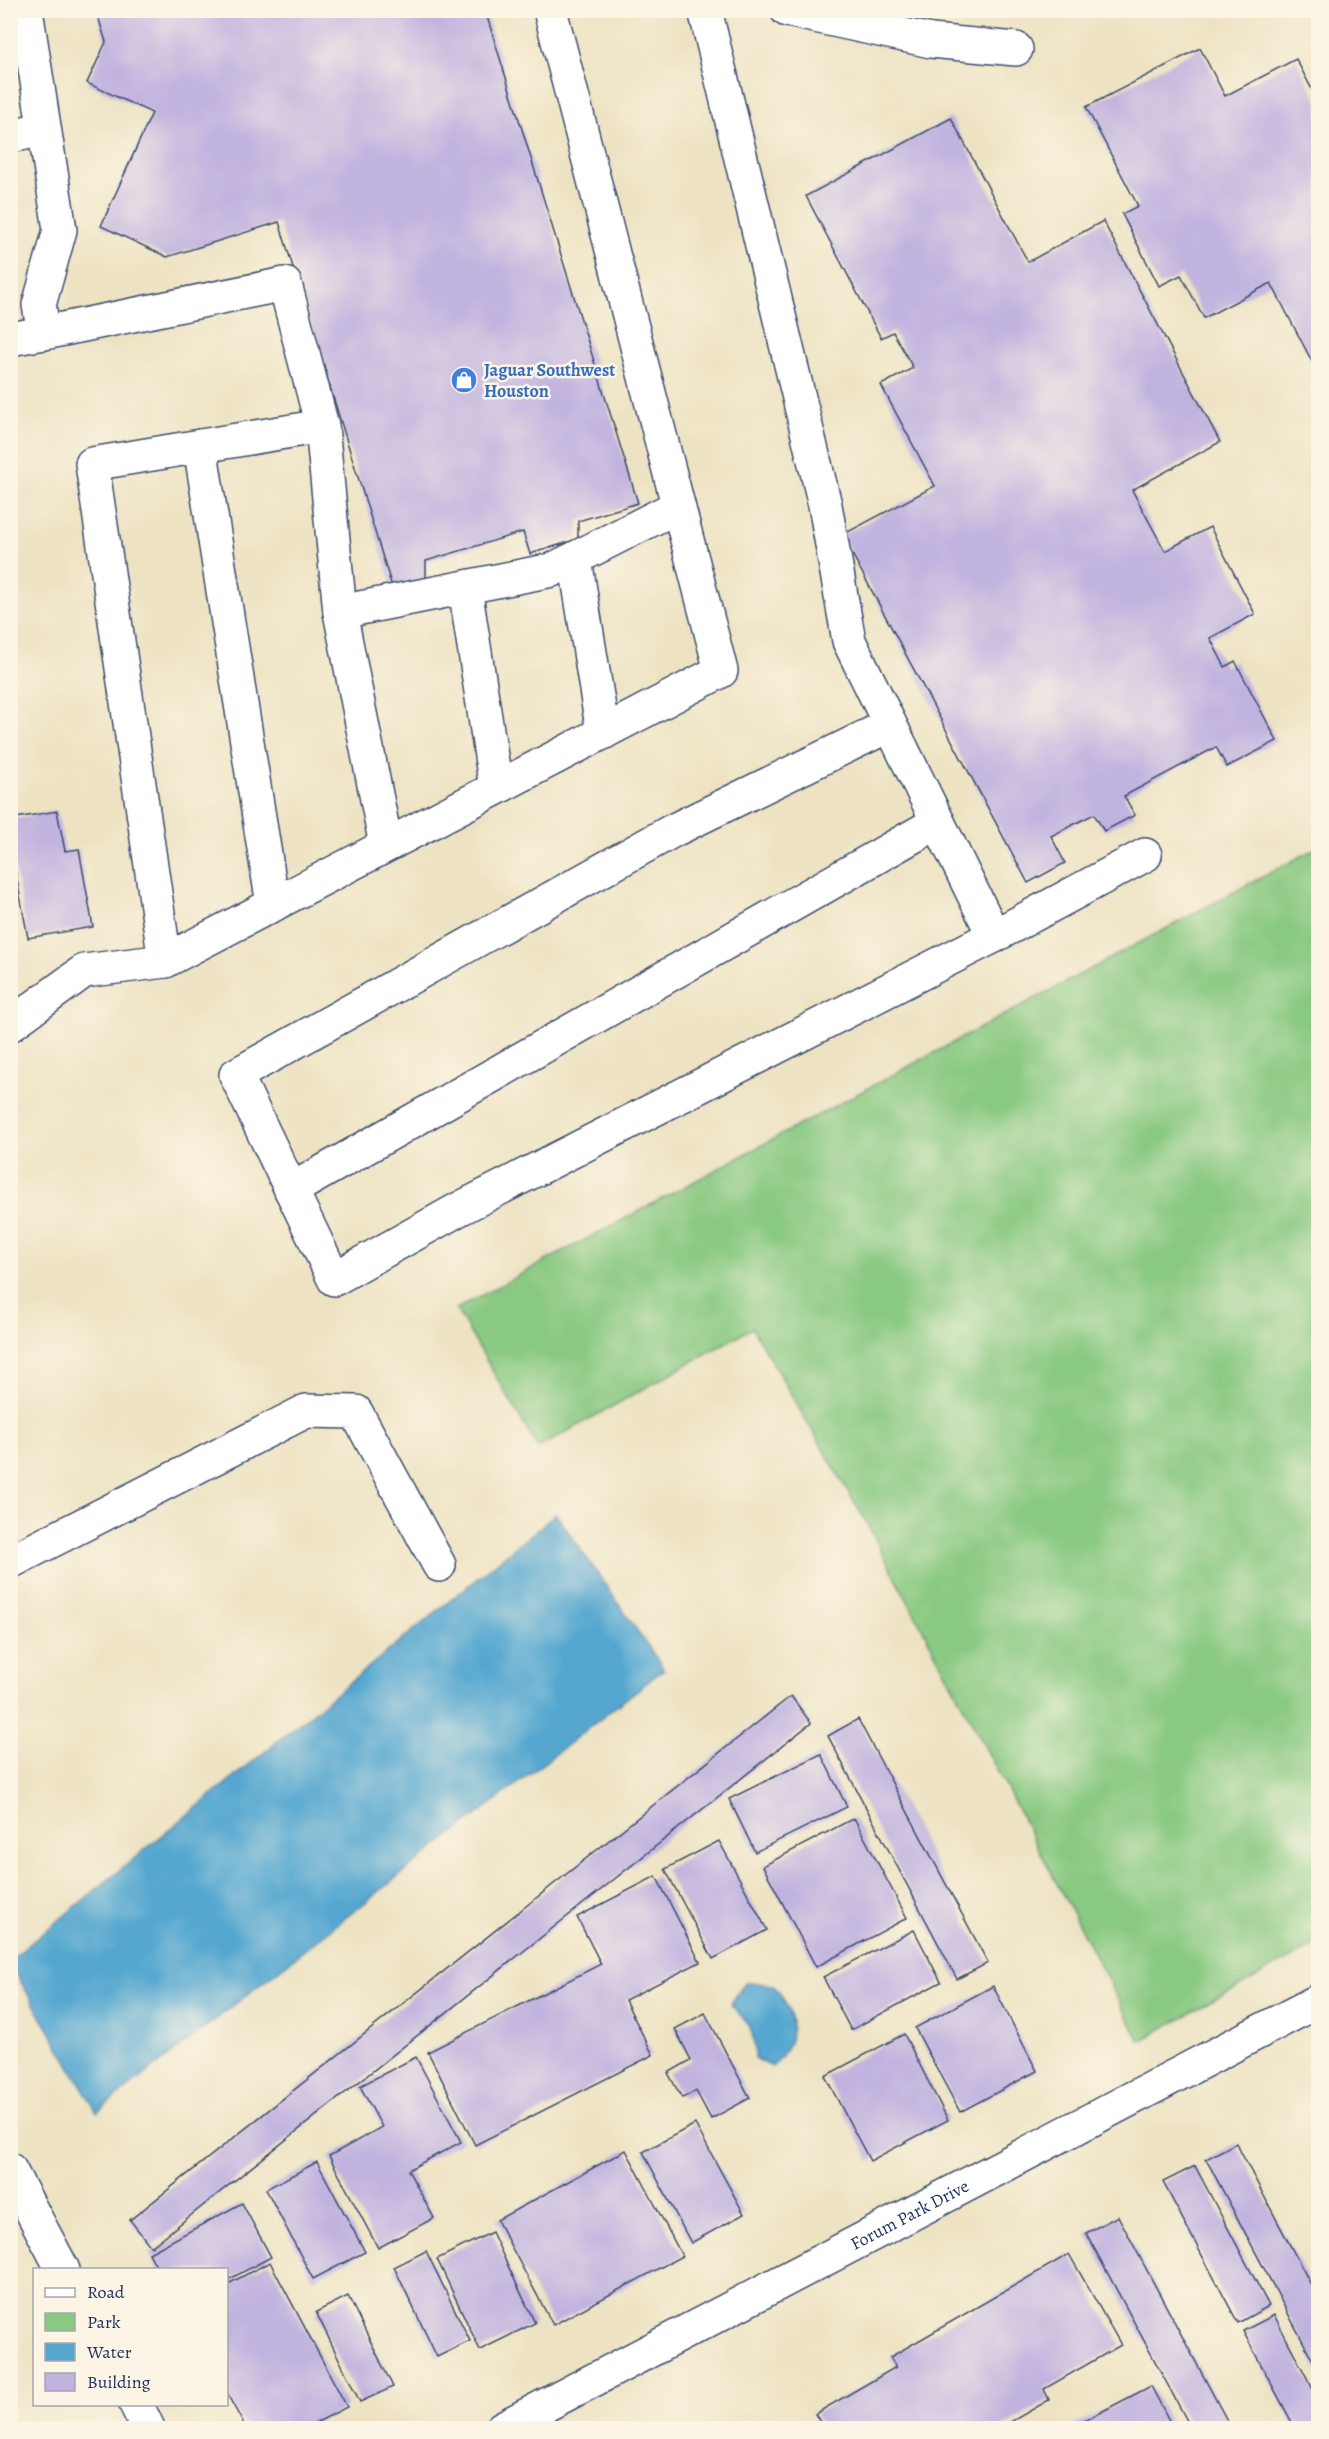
<svg xmlns="http://www.w3.org/2000/svg" width="1329" height="2439" viewBox="0 0 1329 2439" font-family="Alegreya,serif">
	<style>
		.green { fill: #89c981; stroke: #527c70; stroke-width: 1.5 }
		.water { fill: #55a7d0; stroke: #386b97; stroke-width: 1.5 }
		.building { fill: #c1b3df }
		.lines { fill: none; stroke-linecap: round; stroke-linejoin: round }
		.minor-casing { stroke: #3a4a6d; stroke-width: 36 }
		.minor { stroke: #fff; stroke-width: 33 }
		.labels { text-anchor: middle; dominant-baseline: central; stroke-width: 5; stroke-linejoin: round; paint-order: stroke }
		.shop-label { font-size: 18px; font-weight: bold; fill: #366cbe; stroke: #fcf5e5; text-anchor: start }
		.street-label { font-size: 18px; fill: #1b2f5e; stroke: #fcf5e5 }
	</style>
	<rect width="100%" height="100%" fill="#fcf5e5"/>
	<filter id="ink" filterUnits="userSpaceOnUse"><feTurbulence type="fractalNoise" baseFrequency=".0167" numOctaves="2"/><feDisplacementMap in="SourceGraphic" scale="12" xChannelSelector="R" yChannelSelector="G"/><feConvolveMatrix kernelMatrix="1 2 1 2 8 2 1 2 1" color-interpolation-filters="sRGB"/></filter>
	<filter id="wash" filterUnits="userSpaceOnUse"><feTurbulence type="fractalNoise" baseFrequency=".008" numOctaves="4" result="noise"/><feDisplacementMap in="SourceGraphic" scale="24" xChannelSelector="R" yChannelSelector="G"/><feGaussianBlur stdDeviation="1.35" result="paint"/><feColorMatrix in="noise" values="0 0 0 0 0 0 0 0 0 0 0 0 0 0 0 0 0 1.4 0 .05"/><feComposite in="paint" operator="in"/></filter>
	<g filter="url(#wash)">
		<rect width="100%" height="100%" fill="#ede3c3"/>
		<!-- green -->
		<path class="green" d="M1318 847V1943L1140 2041 865 1520 752 1328 538 1448 456 1309Z"/>
		<!-- water -->
		<g class="water">
			<path d="M556 1514 664 1669 97 2112 11 1965V1959Z"/>
			<path d="M745 1982 773 1985C798 2014 799 2040 772 2067L755 2058C756 2032 748 2023 731 2004Z"/>
		</g>
		<g id="blocks">
			<!-- building -->
			<g class="building">
				<path d="M96 10H485L638 503 578 521V539L530 554 523 532 426 561V580L393 590 279 222 167 257 101 226 152 113 87 83 106 42Z"/>
				<path d="M1200 48 1225 96 1296 59 1318 101V373L1271 283 1204 318 1181 275 1159 286 1122 214 1138 206 1086 107Z"/>
				<path d="M951 118 1028 262 1103 221 1220 442 1132 490 1165 551 1210 527 1255 614 1210 638 1225 667 1235 661 1277 741 1227 767 1216 747 1124 796 1135 815 1104 831 1094 814 1051 836 1065 863 1028 883 842 535 935 486 881 385 913 368 893 332 881 338 806 196Z"/>
				<path d="M57 811 65 851 79 849 93 927 28 938 10 843V819Z"/>
				<path d="M791 1696 811 1723 151 2247 130 2220Z"/>
				<path d="M858 1719 988 1963 957 1979 828 1736Z"/>
				<path d="M821 1754 847 1807 755 1852 729 1799Z"/>
				<path d="M854 1818 907 1918 816 1967 763 1866Z"/>
				<path d="M719 1841 767 1930 713 1959 665 1869Z"/>
				<path d="M656 1876 700 1962 625 2000 653 2055 475 2145 428 2052 601 1964 577 1917Z"/>
				<path d="M914 1930 941 1982 851 2030 823 1977Z"/>
				<path d="M993 1986 1037 2071 960 2112 915 2028Z"/>
				<path d="M705 2013 750 2098 711 2119 696 2091 682 2098 668 2073 691 2060 675 2029Z"/>
				<path d="M904 2034 948 2120 870 2161 825 2076Z"/>
				<path d="M416 2057 461 2142 408 2170 434 2218 378 2248 329 2156 382 2127 360 2086Z"/>
				<path d="M695 2124 744 2214 691 2243 643 2152Z"/>
				<path d="M1236 2143 1318 2298V2370L1206 2159Z"/>
				<path d="M626 2150 682 2256 553 2325 497 2220Z"/>
				<path d="M317 2162 365 2252 313 2279 266 2189Z"/>
				<path d="M1195 2166 1269 2306 1238 2323 1163 2182Z"/>
				<path d="M242 2203 271 2257 226 2281V2270H158L149 2253Z"/>
				<path d="M1118 2216 1231 2428H1191L1086 2233Z"/>
				<path d="M492 2232 535 2323 480 2350 437 2259Z"/>
				<path d="M426 2251 470 2341 437 2357 394 2267Z"/>
				<path d="M1069 2254 1121 2345 1044 2389 1049 2400 1000 2428H824L815 2414 896 2367 890 2357Z"/>
				<path d="M270 2262 347 2407 306 2428H246L226 2392V2285Z"/>
				<path d="M348 2296 393 2387 360 2402 316 2312Z"/>
				<path d="M1274 2315 1318 2399V2428H1295L1243 2331Z"/>
				<path d="M1151 2386 1173 2428H1070Z"/>
			</g>
		</g>
	</g>
	<g filter="url(#ink)">
		<use href="#blocks" fill-opacity="0" stroke="#3a4a6d" stroke-width="1.5"/>
		<g class="lines">
			<defs>
				<g id="minor">
					<path d="M705 10 825 505 849 641 994 936 1145 855"/>
					<path d="M787 10 931 41 1016 49"/>
					<path d="M10 136 44 129"/>
					<path d="M44 333 285 284 322 426 92 464 165 961"/>
					<path d="M10 339 44 333 39 305 60 230 26 10"/>
					<path d="M322 426 340 612 552 570 678 506"/>
					<path d="M200 446 273 905"/>
					<path d="M575 559 603 733"/>
					<path d="M465 588 496 788"/>
					<path d="M340 612 386 845"/>
					<path d="M890 725 672 831 236 1075 334 1279 459 1209 994 936"/>
					<path d="M10 1025 84 971 165 961 721 671 550 10"/>
					<path d="M291 1190 938 822"/>
					<path d="M10 1562 306 1411 356 1412 439 1565"/>
					<path d="M10 2170 63 2270"/>
					<path d="M136 2404 148 2428"/>
					<path id="s1" d="M502 2428 1318 2001"/>
				</g>
			</defs>
			<!-- minor casing -->
			<use href="#minor" class="minor-casing"/>
			<!-- minor -->
			<use href="#minor" class="minor"/>
		</g>
	</g>
	<!-- icons -->
	<defs>
		<symbol id="shop-disc" viewBox="-11 -11 22 22"><circle r="9.5" fill="#3f7fe0" stroke="#fcf5e5"/><path d="M-5-2.5h2.3a2.7 3.5 0 0 1 5.4 0H5L5.5 6h-11ZM-1.5-2.5h3a1.5 2.3 0 0 0-3 0Z" fill="#fff"/></symbol>
	</defs>
	<g fill-rule="evenodd">
		<use href="#shop-disc" x="449" y="365" width="30" height="30"/>
	</g>
	<g class="labels">
		<!-- shop labels -->
		<g class="shop-label">
			<text x="484" y="370">Jaguar Southwest<tspan x="484" dy="21">Houston</tspan></text>
		</g>
		<!-- street labels -->
		<g class="street-label">
			<text stroke="none"><textPath href="#s1" startOffset="460">Forum Park Drive</textPath></text>
		</g>
	</g>
	<!-- margin -->
	<rect width="1329" height="2439" fill="none" stroke="#fcf5e5" stroke-width="36"/>
	<!-- legend -->
	<rect x="33" y="2268" width="195" height="138" fill="#fcf5e5" stroke="#a2a6af" stroke-width="1.5"/>
	<rect x="45" y="2288" width="30" height="9" fill="#ffffff" stroke="#a2a6af" stroke-width="1.5"/>
	<text x="87" y="2298" font-size="18" fill="#1b2f5e">Road</text>
	<rect x="45" y="2313" width="30" height="18" fill="#89c981" stroke="#a2a6af" stroke-width="1.5"/>
	<text x="87" y="2328" font-size="18" fill="#1b2f5e">Park</text>
	<rect x="45" y="2343" width="30" height="18" fill="#55a7d0" stroke="#a2a6af" stroke-width="1.5"/>
	<text x="87" y="2358" font-size="18" fill="#1b2f5e">Water</text>
	<rect x="45" y="2373" width="30" height="18" fill="#c1b3df" stroke="#a2a6af" stroke-width="1.5"/>
	<text x="87" y="2388" font-size="18" fill="#1b2f5e">Building</text>
</svg>
